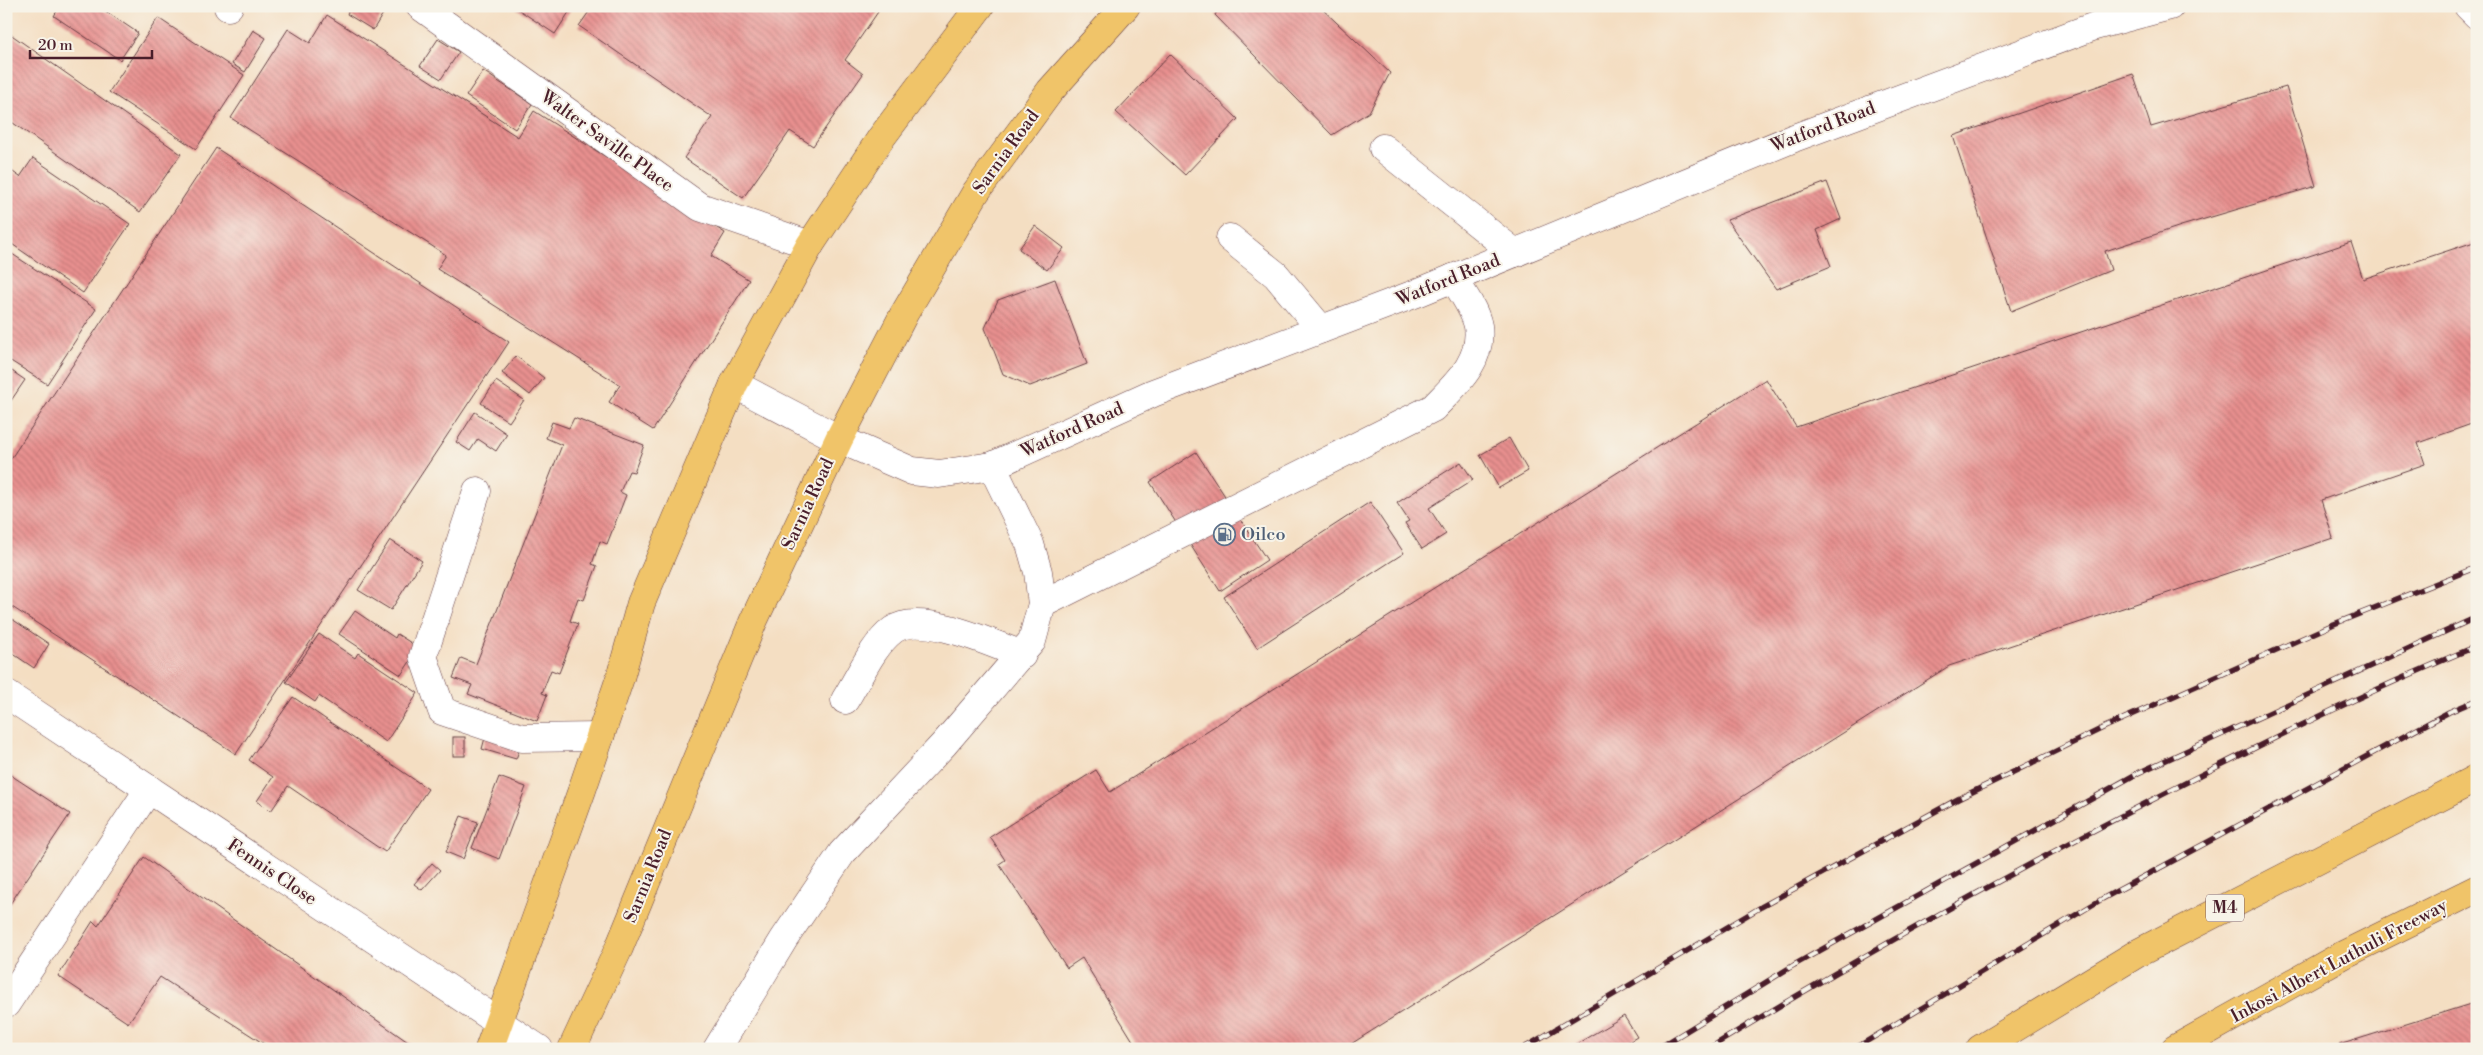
<svg xmlns="http://www.w3.org/2000/svg" width="2483" height="1055" viewBox="0 0 2483 1055" font-family="'Libre Bodoni',serif">
	<style>
		.building { fill: url(#building-back-hatch) }
		.lines { fill: none; stroke-linecap: round; stroke-linejoin: round }
		.minor-casing { stroke: #643c42; stroke-width: 29 }
		.major-casing { stroke: #643c42; stroke-width: 29 }
		.highway-casing { stroke: #643c42; stroke-width: 29 }
		.minor { stroke: #fff; stroke-width: 28 }
		.major { stroke: #f0c469; stroke-width: 28 }
		.highway { stroke: #f0c469; stroke-width: 28 }
		.rail-casing { stroke: #4a1f2b; stroke-width: 5.5 }
		.rail { stroke: #f7f3e8; stroke-width: 4; stroke-dasharray: 11; stroke-linecap: butt }
		.labels { text-anchor: middle; dominant-baseline: central; stroke-width: 4; stroke-linejoin: round; paint-order: stroke }
		.shield { fill: #f7f3e8; stroke: #7e5f64; stroke-width: 1 }
		.shield-label { font-size: 16px; font-weight: bold; fill: #4a1f2b }
		.street-label { font-size: 18px; fill: #4a1f2b; stroke: #f7f3e8 }
		.service-label { font-size: 18px; fill: #4e5e75; stroke: #f7f3e8; text-anchor: start }
	</style>
	<defs>
		<pattern id="building-back-hatch" width="6" height="6" patternUnits="userSpaceOnUse" patternTransform="scale(1.25)"><rect width="6" height="6" fill="#e8908f"/><path d="M-1 5l2 2M0 0l6 6M5-1l2 2" fill="none" stroke="#be7575"/></pattern>
	</defs>
	<rect width="100%" height="100%" fill="#f7f3e8"/>
	<filter id="ink" filterUnits="userSpaceOnUse"><feTurbulence type="fractalNoise" baseFrequency=".02" numOctaves="2"/><feDisplacementMap in="SourceGraphic" scale="10" xChannelSelector="R" yChannelSelector="G"/><feConvolveMatrix kernelMatrix="1 2 1 2 8 2 1 2 1" color-interpolation-filters="sRGB"/></filter>
	<filter id="wash" filterUnits="userSpaceOnUse"><feTurbulence type="fractalNoise" baseFrequency=".0096" numOctaves="4" result="noise"/><feDisplacementMap in="SourceGraphic" scale="20" xChannelSelector="R" yChannelSelector="G"/><feGaussianBlur stdDeviation="1.12" result="paint"/><feColorMatrix in="noise" values="0 0 0 0 0 0 0 0 0 0 0 0 0 0 0 0 0 1.4 0 .05"/><feComposite in="paint" operator="in"/></filter>
	<g filter="url(#wash)">
		<rect width="100%" height="100%" fill="#f4dec2"/>
		<g id="blocks">
			<!-- building -->
			<g class="building">
				<path d="M60 6H98L138 33 120 60 54 16Z"/>
				<path d="M351 6H374L384 12 373 30 347 14Z"/>
				<path d="M513 6H573L555 34Z"/>
				<path d="M593 6H882L845 60 863 74 813 146 790 131 743 198 684 158 712 117 579 26Z"/>
				<path d="M1220 6H1319L1390 73 1369 112 1332 135 1215 15Z"/>
				<path d="M327 15 518 137 534 111 725 233 711 256 749 280 653 430 609 402 620 385 437 269 446 255 231 118 288 29 310 43Z"/>
				<path d="M158 18 244 75 196 149 109 92Z"/>
				<path d="M253 30 266 38 245 72 232 64Z"/>
				<path d="M6 31 181 154 140 212 6 118V103L10 97 6 95Z"/>
				<path d="M438 39 459 52 441 79 420 66Z"/>
				<path d="M1170 54 1238 119 1185 175 1116 112Z"/>
				<path d="M483 71 532 104 515 129 466 96Z"/>
				<path d="M2133 74 2151 127 2286 87 2316 186 2181 226 2105 251 2111 270 2011 311 1953 136Z"/>
				<path d="M216 148 509 342 236 754 6 603V466Z"/>
				<path d="M33 158 130 224 83 293 6 240V167L20 177Z"/>
				<path d="M1827 182 1841 219 1817 230 1831 266 1776 289 1727 220Z"/>
				<path d="M1035 226 1064 248 1047 270 1019 249Z"/>
				<path d="M2477 241V422L2418 443 2425 464 2321 500 2333 538 1949 666 1343 1049H1138L1082 958 1067 968 999 864 1005 860 990 837 1096 770 1110 792 1766 379 1796 427 2351 242 2363 279Z"/>
				<path d="M6 250 96 309 47 384 6 358Z"/>
				<path d="M1055 279 1087 364 1030 386 1003 374 985 328 998 300Z"/>
				<path d="M516 356 544 378 530 395 502 373Z"/>
				<path d="M6 367 25 380 6 408Z"/>
				<path d="M496 381 524 400 509 422 481 403Z"/>
				<path d="M475 412 507 434 496 451 478 439 470 451 456 442Z"/>
				<path d="M574 418 644 445 634 472 629 471 620 492 626 495 607 544 600 541 592 564 597 566 584 600 578 598 570 621 578 624 559 673 551 670 542 693 547 695 537 721 468 694 472 685 453 678 461 658 476 664 562 445 546 438 552 422 569 428Z"/>
				<path d="M1509 438 1528 471 1499 488 1480 455Z"/>
				<path d="M1196 452 1267 560 1220 591 1150 482Z"/>
				<path d="M1461 462 1473 480 1429 508 1446 534 1422 549 1405 523 1409 521 1397 503Z"/>
				<path d="M1370 502 1404 553 1257 648 1224 597Z"/>
				<path d="M390 540 422 561 391 610 358 590Z"/>
				<path d="M355 611 395 638 397 634 419 648 401 675 339 634Z"/>
				<path d="M6 615 49 644 34 668 6 649Z"/>
				<path d="M319 634 355 658 358 653 418 693 386 742 319 696 315 702 286 682Z"/>
				<path d="M293 697 428 789 385 852 288 786 271 811 257 801 273 777 249 760Z"/>
				<path d="M486 734 521 745 516 759 482 749Z"/>
				<rect x="453" y="737" width="12" height="19"/>
				<path d="M6 772 70 814 6 910Z"/>
				<path d="M499 777 526 787 499 859 472 848Z"/>
				<path d="M461 816 478 822 463 859 446 852Z"/>
				<path d="M144 857 418 1049H272L160 977 128 1023 58 976 93 921 98 926Z"/>
				<path d="M432 863 440 870 422 890 414 884Z"/>
				<path d="M2477 1002V1049H2340L2339 1045Z"/>
				<path d="M1624 1016 1637 1037 1617 1049H1568Z"/>
			</g>
		</g>
	</g>
	<g filter="url(#ink)">
		<use href="#blocks" fill-opacity="0" stroke="#643c42" stroke-width="1"/>
		<g class="lines">
			<defs>
				<g id="minor">
					<path d="M420 6 700 207 810 245"/>
					<path d="M2468 6 2477 15"/>
					<path d="M228 7 229 6"/>
					<path d="M1383 148 1515 253"/>
					<path d="M1230 238 1276 275 1321 329"/>
					<path d="M734 384 839 439 912 471 939 474 992 466 1153 393 1417 293 1794 138 2095 26 2170 6"/>
					<path d="M477 491 423 656 442 711 522 738 600 737"/>
					<path d="M1042 604 1433 408C1455 385 1483 362 1478 326 1475 310 1462 292 1453 278"/>
					<path d="M6 694 539 1049"/>
					<path d="M845 700C859 678 872 646 893 630 920 610 993 644 1022 655"/>
					<path d="M6 1004 149 789"/>
					<path d="M717 1049 784 939 842 853 944 744 1032 641 1042 604 1038 572 1030 544 992 466"/>
				</g>
				<g id="major">
					<path d="M489 1049 582 790 620 678 641 603 734 384 810 245 881 138 980 6"/>
					<path d="M572 1049 619 948 753 622 839 439 904 314 976 192 1050 91 1126 6"/>
				</g>
				<g id="highway">
					<path d="M1980 1049 2138 953 2477 778"/>
					<path d="M2175 1049 2343 955 2477 889"/>
				</g>
			</defs>
			<!-- minor casing -->
			<use href="#minor" class="minor-casing"/>
			<!-- major casing -->
			<use href="#major" class="major-casing"/>
			<!-- highway casing -->
			<use href="#highway" class="highway-casing"/>
			<!-- minor -->
			<use href="#minor" class="minor"/>
			<!-- major -->
			<use href="#major" class="major"/>
			<!-- highway -->
			<use href="#highway" class="highway"/>
			<defs>
				<g id="rail">
					<path d="M1522 1049 1761 907 1958 799 2105 727 2334 624 2477 567"/>
					<path d="M1657 1049 1794 965 2138 773 2477 617"/>
					<path d="M1708 1049C1852 961 1999 879 2150 801 2257 746 2365 692 2477 646"/>
					<path d="M1854 1049 2102 899 2449 712 2477 700"/>
				</g>
			</defs>
			<!-- rail casing -->
			<use href="#rail" class="rail-casing"/>
			<!-- rail -->
			<use href="#rail" class="rail"/>
		</g>
	</g>
	<!-- icons -->
	<defs>
		<symbol id="fuel-ring" viewBox="-11 -11 22 22"><circle r="9.5" fill="#f7f3e8" stroke="#5c6f8a" stroke-width="1.5"/><path d="M-5.5-6h7V0h2V4h1.3V-2.5L3-4.5l.8-.8L6-3V5H2.5V1h-1V6h-7ZM-4.2-4.7v3.2H.2V-4.7Z" fill="#5c6f8a"/></symbol>
	</defs>
	<g fill-rule="evenodd">
		<use href="#fuel-ring" x="1212" y="522" width="25" height="25"/>
	</g>
	<g class="labels">
		<!-- shield labels -->
		<rect class="shield" x="2206" y="894.5" width="38" height="27" rx="4"/>
		<g class="shield-label">
			<text x="2225" y="908">M4</text>
		</g>
		<!-- street labels -->
		<g class="street-label">
			<text transform="translate(1823 127) rotate(-21)">Watford Road</text>
			<text transform="translate(607 141) rotate(36)">Walter Saville Place</text>
			<text transform="translate(1006 152) rotate(-54)">Sarnia Road</text>
			<text transform="translate(1448 280) rotate(-22)">Watford Road</text>
			<text transform="translate(1072 430) rotate(-24)">Watford Road</text>
			<text transform="translate(808 504) rotate(-65)">Sarnia Road</text>
			<text transform="translate(272 872) rotate(34)">Fennis Close</text>
			<text transform="translate(648 876) rotate(-68)">Sarnia Road</text>
			<text transform="translate(2339 961) rotate(-28)">Inkosi Albert Luthuli Freeway</text>
		</g>
		<!-- service labels -->
		<g class="service-label">
			<text x="1241" y="534">Oilco</text>
		</g>
	</g>
	<!-- margin -->
	<rect width="2483" height="1055" fill="none" stroke="#f7f3e8" stroke-width="25"/>
	<!-- scale -->
	<path d="M30 50v8h122v-8" fill="none" stroke="#4a1f2b" stroke-width="2.5"/>
	<text x="38" y="50" font-size="15" fill="#4a1f2b" stroke="#f7f3e8" stroke-width="4" paint-order="stroke">20 m</text>
</svg>
